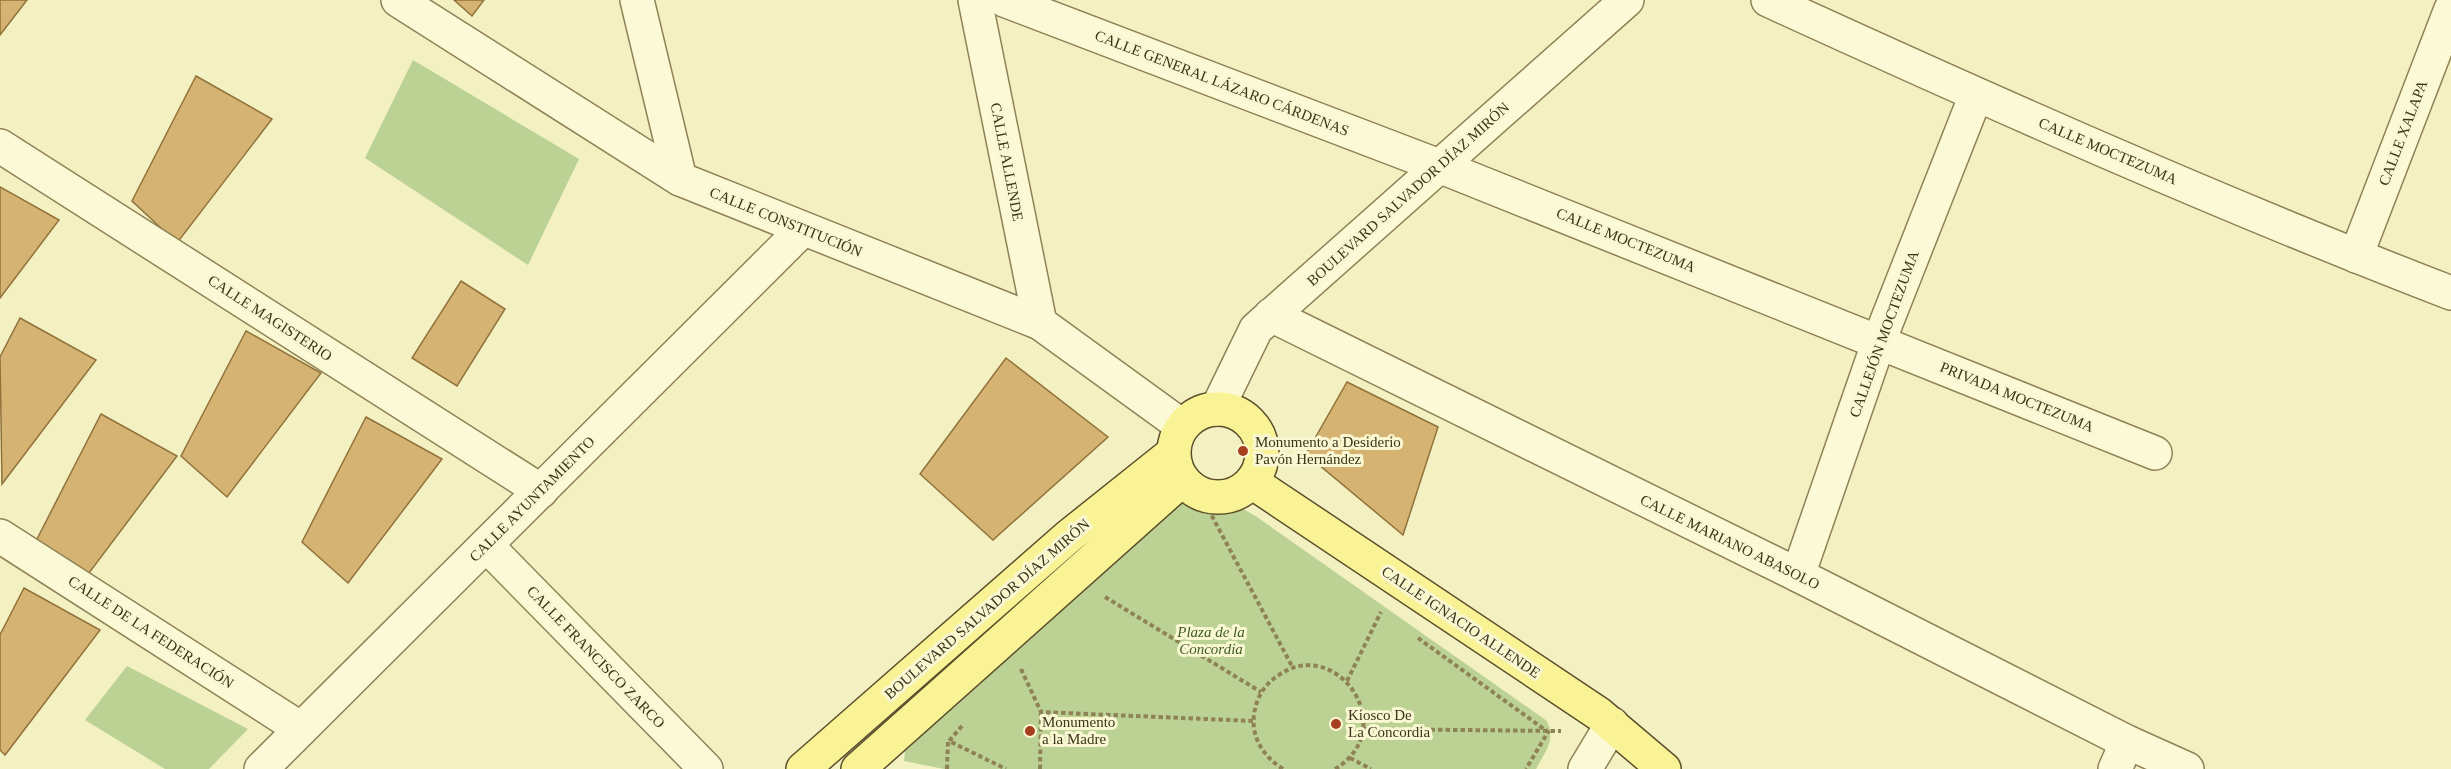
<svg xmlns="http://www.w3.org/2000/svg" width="2451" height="769" viewBox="0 0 2451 769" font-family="Georgia,serif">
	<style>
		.green { fill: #bcd294 }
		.building { fill: #d5b473; stroke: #91723a; stroke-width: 1.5 }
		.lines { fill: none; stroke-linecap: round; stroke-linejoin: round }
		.street-casing { stroke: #8f8256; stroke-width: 36 }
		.primary-casing { stroke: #5c4e2b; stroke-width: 36 }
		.path { stroke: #8f8256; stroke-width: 4; stroke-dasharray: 4.5 3; stroke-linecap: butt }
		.street { stroke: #fcfad6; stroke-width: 33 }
		.primary { stroke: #faf396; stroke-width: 33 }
		.poi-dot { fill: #a53f20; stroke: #f9f8d2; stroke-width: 2 }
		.labels { text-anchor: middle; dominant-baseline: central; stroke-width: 6; stroke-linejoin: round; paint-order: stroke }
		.street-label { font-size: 15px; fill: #3d341c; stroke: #f9f8d2 }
		.poi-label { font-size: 15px; fill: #3d341c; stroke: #f9f8d2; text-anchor: start }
		.park-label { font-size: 15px; font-style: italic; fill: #3e5c21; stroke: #f9f8d2 }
	</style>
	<rect width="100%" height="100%" fill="#f3f0c2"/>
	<!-- green -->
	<g class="green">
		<path d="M413 60 579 159 528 265 365 158Z"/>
		<path d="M1197 490 1216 493 1257 517 1547 721C1556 740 1545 752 1536 769H944L904 761 905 751 1184 494Z"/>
		<path d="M127 666 248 729 209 769H165L85 720Z"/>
	</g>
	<!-- building -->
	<g class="building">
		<path d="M0 0H27L0 35Z"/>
		<path d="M454 0H484L472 16Z"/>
		<path d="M196 76 272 119 177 243 132 201Z"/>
		<path d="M0 187 59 220 0 298Z"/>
		<path d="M461 281 505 309 457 386 412 358Z"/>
		<path d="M20 318 96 360 2 484 0 357Z"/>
		<path d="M246 331 321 373 227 497 181 456Z"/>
		<path d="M1006 358 1108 437 993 540 920 474Z"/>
		<path d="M1347 382 1438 427 1403 535 1306 454Z"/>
		<path d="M101 414 177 456 83 581 37 539Z"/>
		<path d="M366 417 442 459 348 583 302 542Z"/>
		<path d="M24 588 100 630 5 755 0 750V635Z"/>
	</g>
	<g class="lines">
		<defs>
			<g id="street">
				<path d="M398 0 680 179 1040 323 1182 426"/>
				<path d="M637 0 680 179"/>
				<path d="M975 0 1040 323"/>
				<path d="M1004 0 1439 166 2155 453"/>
				<path d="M1768 0C1993 103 2220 204 2451 293"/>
				<path d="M0 146 541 491"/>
				<path d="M2356 256 2451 9"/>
				<path d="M1271 315 1798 575 2127 742 2187 769"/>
				<path d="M1217 409 1256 329 1627 0"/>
				<path d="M0 536 301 729"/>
				<path d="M486 545 706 769"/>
				<path d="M1798 575 1879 341 1976 95"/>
				<path d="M261 769 803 229"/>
				<path d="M1585 769 1612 724"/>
				<path d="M2115 769 2127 742"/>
			</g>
			<g id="primary">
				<circle cx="1218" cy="453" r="44"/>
				<path d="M1252 482 1599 714 1664 769"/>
				<path d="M803 769 1069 536 1173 453"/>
				<path d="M858 769 1182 480"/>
			</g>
		</defs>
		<!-- street casing -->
		<use href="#street" class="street-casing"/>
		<!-- primary casing -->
		<use href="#primary" class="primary-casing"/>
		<!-- path -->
		<g class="path">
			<path d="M1220 498 1205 503 1293 668"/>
			<path d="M1206 503 1228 508"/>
			<path d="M1105 597 1261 692"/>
			<path d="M1418 638 1548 732 1526 769"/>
			<path d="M1021 669 1041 712 1253 721"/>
			<path d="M1347 681 1381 612"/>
			<path d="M962 726 949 741 1006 769"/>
			<path d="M1363 729 1561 731"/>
			<path d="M1350 758 1371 769"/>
			<path d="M947 769 948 741"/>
			<path d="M1040 769 1041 712"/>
			<path d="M1283 769C1264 757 1251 738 1254 715 1256 699 1263 686 1276 677 1335 632 1403 728 1335 769"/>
		</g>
		<!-- street -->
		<use href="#street" class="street"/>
		<!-- primary -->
		<use href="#primary" class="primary"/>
	</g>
	<!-- markers -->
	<g class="poi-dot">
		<circle cx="1243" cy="451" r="6"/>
		<circle cx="1336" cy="724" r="6"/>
		<circle cx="1030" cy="731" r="6"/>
	</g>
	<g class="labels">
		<!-- street labels -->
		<g class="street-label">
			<text transform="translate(1222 83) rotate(21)">CALLE GENERAL LÁZARO CÁRDENAS</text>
			<text transform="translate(2403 133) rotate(-69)">CALLE XALAPA</text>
			<text transform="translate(2108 151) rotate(23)">CALLE MOCTEZUMA</text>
			<text transform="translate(1007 162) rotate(79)">CALLE ALLENDE</text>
			<text transform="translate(1408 194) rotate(-42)">BOULEVARD SALVADOR DÍAZ MIRÓN</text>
			<text transform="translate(786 222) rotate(22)">CALLE CONSTITUCIÓN</text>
			<text transform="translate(1626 240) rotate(22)">CALLE MOCTEZUMA</text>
			<text transform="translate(270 318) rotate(33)">CALLE MAGISTERIO</text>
			<text transform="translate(1884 334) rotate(-70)">CALLEJÓN MOCTEZUMA</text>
			<text transform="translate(2017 397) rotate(22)">PRIVADA MOCTEZUMA</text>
			<text transform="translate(532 499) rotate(-45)">CALLE AYUNTAMIENTO</text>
			<text transform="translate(1730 542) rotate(26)">CALLE MARIANO ABASOLO</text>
			<text transform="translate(987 609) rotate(-41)">BOULEVARD SALVADOR DÍAZ MIRÓN</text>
			<text transform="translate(1461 622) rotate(34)">CALLE IGNACIO ALLENDE</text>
			<text transform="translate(151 632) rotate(33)">CALLE DE LA FEDERACIÓN</text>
			<text transform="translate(596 657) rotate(46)">CALLE FRANCISCO ZARCO</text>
		</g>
		<!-- poi labels -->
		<g class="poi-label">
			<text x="1255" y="442">Monumento a Desiderio<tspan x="1255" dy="17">Pavón Hernández</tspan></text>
			<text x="1348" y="715">Kiosco De<tspan x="1348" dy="17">La Concordia</tspan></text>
			<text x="1042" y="722">Monumento<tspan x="1042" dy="17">a la Madre</tspan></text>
		</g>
		<!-- park labels -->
		<g class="park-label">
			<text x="1211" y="632">Plaza de la<tspan x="1211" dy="17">Concordia</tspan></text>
		</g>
	</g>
</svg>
